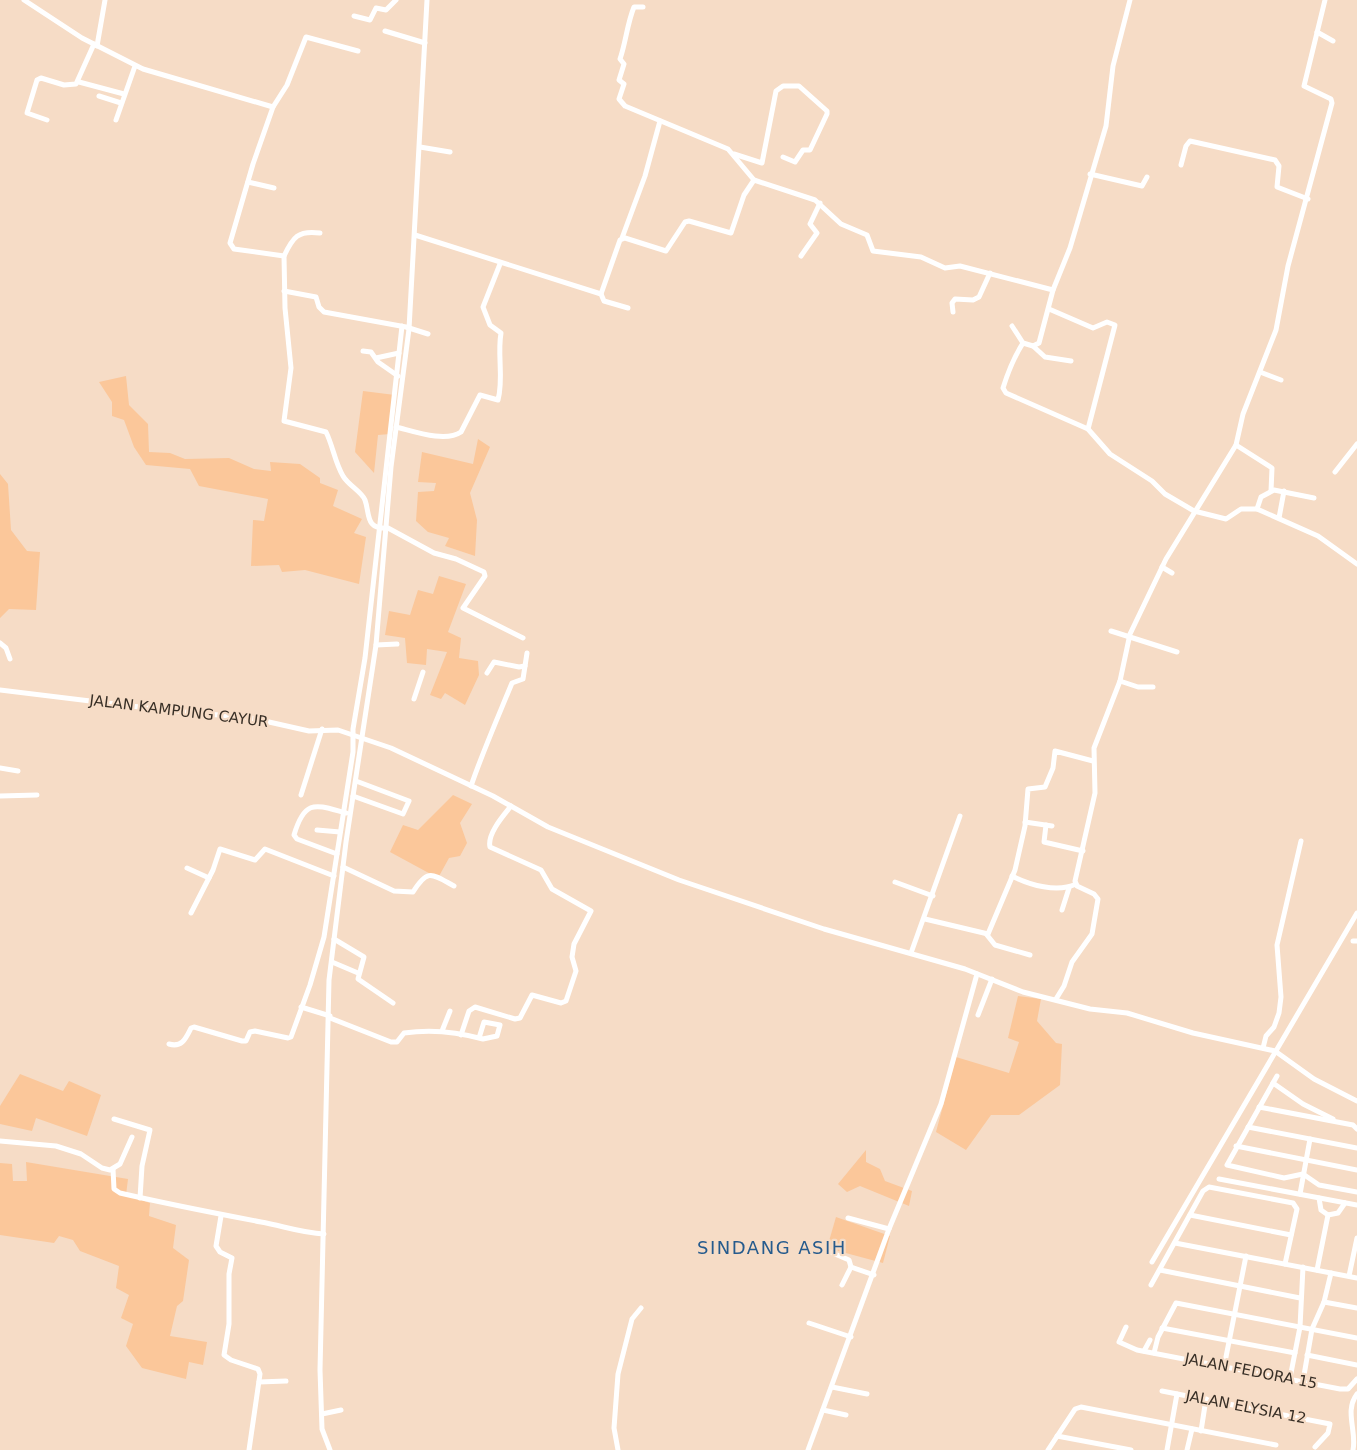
<svg xmlns="http://www.w3.org/2000/svg" width="1357" height="1450" viewBox="0 0 1357 1450" font-family="'DejaVu Sans',sans-serif">
	<style>
		.green { fill: #fbc79a }
		.lines { fill: none; stroke-linecap: round; stroke-linejoin: round }
		.minor { stroke: #fff; stroke-width: 5 }
		.labels { text-anchor: middle; dominant-baseline: central; stroke-width: 4.5; stroke-linejoin: round; paint-order: stroke }
		.street-label { font-size: 15px; fill: #382f26; stroke: #f6dcc6 }
		.quarter-label { font-size: 18px; letter-spacing: 1.5px; fill: #265b8d; stroke: #f6dcc6 }
	</style>
	<rect width="100%" height="100%" fill="#f6dcc6"/>
	<!-- green -->
	<g class="green">
		<path d="M126 376 129 405 148 424 149 452 170 453 185 459 229 458 254 469 271 471 270 462 300 464 320 478V483L338 490 333 506 362 519 354 533 366 537 359 584 305 570 282 572 279 565 251 566 253 520 264 521 268 499 199 486 190 469 146 465 134 447 124 420 112 416V402L99 382Z"/>
		<path d="M363 391 395 395 390 434 378 435 374 473 355 452Z"/>
		<path d="M478 439 490 447 470 493 477 520 475 556 445 546 449 538 428 532 416 521 418 492 434 491 436 483 418 482 422 452 473 464Z"/>
		<path d="M0 474 8 484 11 530 27 551 40 552 36 610 9 609 0 618Z"/>
		<path d="M439 576 466 584 448 632 461 638 459 658 478 661 479 675 465 705 445 693 441 699 430 695 447 652 427 649 426 665 407 663 405 638 385 635 389 611 410 615 418 590 433 594Z"/>
		<path d="M453 795 472 804 460 823 467 843 460 856 449 858 438 878 390 852 403 825 418 830Z"/>
		<path d="M1018 996 1041 999 1037 1021 1056 1043 1062 1044 1060 1085 1019 1115H991L966 1150 936 1132 956 1057 1009 1073 1019 1042 1008 1038Z"/>
		<path d="M20 1074 63 1091 69 1081 101 1095 87 1136 36 1118 32 1131 0 1124V1106Z"/>
		<path d="M866 1150V1162L880 1169 885 1181 912 1191 909 1206 860 1186 847 1192 838 1184Z"/>
		<path d="M26 1162 128 1179 126 1195 150 1203 149 1216 176 1225 173 1248 189 1260 183 1301 177 1306 170 1336 207 1342 203 1365 189 1362 186 1379 142 1368 126 1346 133 1324 121 1318 129 1295 116 1288 119 1266 80 1251 73 1240 59 1236 54 1243 0 1235V1163L12 1164 13 1181H27Z"/>
		<path d="M836 1217 890 1236 883 1263 827 1248Z"/>
	</g>
	<g class="lines">
		<!-- minor -->
		<g class="minor">
			<path d="M24 0 82 38 143 69 273 107 253 164 230 243 234 249 284 256 285 308 291 368 284 421 326 432C333 446 335 463 343 476 348 485 362 492 365 500 370 514 365 530 388 528L434 553 456 559 484 572 485 576 463 608 523 638"/>
			<path d="M643 7H634C627 24 626 42 620 59L624 64 619 80 624 84 619 99 625 106 728 149 754 180 815 200 841 224 867 235 873 251 921 257 945 268 960 266 1053 290 1039 343 1033 346 1023 343 1012 326"/>
			<path d="M354 16 370 20 376 8 386 10 396 0"/>
			<path d="M385 31 425 43"/>
			<path d="M1317 32 1333 41"/>
			<path d="M97 46 105 0"/>
			<path d="M79 82 124 94"/>
			<path d="M99 96 121 103"/>
			<path d="M273 107 287 85 306 37 358 51"/>
			<path d="M47 120 27 113 37 80 41 78 64 85 76 84 94 44"/>
			<path d="M116 120 135 66"/>
			<path d="M420 147 450 152"/>
			<path d="M734 154 762 163 776 91 783 86H799L827 111V114L810 150H803L795 162 783 157"/>
			<path d="M1181 165 1186 146 1190 141 1275 160 1279 166 1277 187 1308 199"/>
			<path d="M1090 174 1142 186 1147 177"/>
			<path d="M248 182 274 188"/>
			<path d="M415 235 601 294 604 301 628 308"/>
			<path d="M622 238 645 176 660 121"/>
			<path d="M284 256C293 237 298 230 320 233"/>
			<path d="M801 256 817 233 810 224 820 203"/>
			<path d="M1053 290 1070 248 1106 126 1113 66 1130 0"/>
			<path d="M284 291 316 297 319 307 324 312 406 327 428 334"/>
			<path d="M601 294 620 240 625 238 666 251 685 222 689 221 731 233 744 195 754 180"/>
			<path d="M1049 309 1093 328 1107 322 1115 325 1088 429"/>
			<path d="M953 312 952 303 955 299 973 300 979 297 990 273"/>
			<path d="M1023 343C1014 357 1008 372 1003 388L1006 393 1088 429 1110 454 1152 481 1165 494 1194 511 1226 519 1241 509H1257L1318 536 1357 564"/>
			<path d="M1033 346 1045 357 1071 361"/>
			<path d="M363 351 371 352 378 362 398 376"/>
			<path d="M376 358 399 353"/>
			<path d="M1260 372 1281 380"/>
			<path d="M396 427C413 431 445 443 461 432L480 395 498 400C504 377 497 356 501 333L490 325 483 307 500 264"/>
			<path d="M1236 445 1272 468 1271 491"/>
			<path d="M1335 472 1357 444"/>
			<path d="M1257 509 1261 497 1274 490 1314 498"/>
			<path d="M1279 518 1284 491"/>
			<path d="M1162 567 1172 573"/>
			<path d="M1111 631 1177 652"/>
			<path d="M0 643 6 648 10 659"/>
			<path d="M376 645 397 644"/>
			<path d="M487 673 494 662 519 667 525 666"/>
			<path d="M1120 681 1138 687H1153"/>
			<path d="M0 690 164 710 251 718 309 731 338 730 391 748 493 796 548 827 679 880 824 929 965 969 1023 992 1090 1009 1127 1013 1193 1033 1275 1051 1314 1079 1357 1101"/>
			<path d="M414 699 423 672"/>
			<path d="M0 768 18 771"/>
			<path d="M471 786C483 751 498 717 512 683L523 679 527 653"/>
			<path d="M301 795 322 729"/>
			<path d="M0 796 37 795"/>
			<path d="M353 796 403 814 409 801 356 781"/>
			<path d="M1025 822 1052 826"/>
			<path d="M1046 825 1044 842 1083 851"/>
			<path d="M317 830 340 832"/>
			<path d="M337 854 297 839 294 835C305 798 316 805 346 813"/>
			<path d="M343 867 394 891 413 892C428 868 432 874 454 886"/>
			<path d="M187 868 209 878"/>
			<path d="M1012 876C1030 885 1057 893 1076 884"/>
			<path d="M895 882 933 896"/>
			<path d="M1062 910 1069 888"/>
			<path d="M191 913 213 870 220 849 255 860 265 849 334 876"/>
			<path d="M925 919 988 934 1015 870 1025 826 1028 789 1045 787 1053 768 1055 751 1093 761"/>
			<path d="M987 935 995 945 1030 955"/>
			<path d="M334 939 364 957 358 979 393 1003"/>
			<path d="M1353 941H1357"/>
			<path d="M911 953 960 816"/>
			<path d="M332 962 358 973"/>
			<path d="M1056 999 1064 986 1072 962 1092 934 1098 899 1094 894 1077 886 1075 881 1095 793 1094 748 1120 681 1130 634 1166 559 1236 445 1243 414 1276 330 1288 266 1332 103 1331 99 1304 86 1325 0"/>
			<path d="M301 1007 330 1016"/>
			<path d="M978 1015 992 979"/>
			<path d="M330 1018 391 1042H397L404 1033C430 1029 458 1032 483 1039L497 1036 500 1025 484 1022 479 1038"/>
			<path d="M442 1031 450 1011"/>
			<path d="M461 1035 469 1011 475 1007 515 1019 520 1018 532 995 561 1003 566 1001 576 971 572 957 574 944 591 911 552 889 541 870 490 847C487 834 503 816 511 806"/>
			<path d="M169 1044C182 1048 186 1038 191 1028L194 1027 242 1041H246L250 1032 255 1031 288 1038 291 1037 310 985 324 937 353 752V729L365 658 402 326"/>
			<path d="M1263 1048 1266 1036 1274 1027 1279 1013 1281 997 1277 945 1301 841"/>
			<path d="M1277 1076 1227 1165 1284 1178 1303 1174 1319 1185 1357 1192"/>
			<path d="M1273 1083 1303 1104 1333 1119"/>
			<path d="M1259 1107 1353 1125 1357 1129"/>
			<path d="M114 1119 150 1130 142 1166 140 1198"/>
			<path d="M1248 1127 1357 1148"/>
			<path d="M0 1141 56 1146 81 1154 102 1168 110 1170 120 1164 132 1137"/>
			<path d="M1236 1146 1357 1170"/>
			<path d="M113 1169 114 1189 120 1193C167 1204 214 1213 261 1222 283 1226 302 1233 324 1234"/>
			<path d="M1219 1179 1357 1205"/>
			<path d="M1300 1194 1310 1139"/>
			<path d="M1319 1198 1321 1210 1328 1215 1338 1213 1345 1203"/>
			<path d="M1190 1215 1291 1235"/>
			<path d="M221 1216 216 1246 220 1252 232 1258 229 1274V1324L224 1355 231 1360 258 1369 260 1374 249 1450"/>
			<path d="M848 1218 889 1229"/>
			<path d="M1175 1243 1357 1278"/>
			<path d="M828 1251 849 1260 851 1267 874 1275"/>
			<path d="M1152 1262 1357 913"/>
			<path d="M1160 1270 1300 1298"/>
			<path d="M1317 1270 1328 1215"/>
			<path d="M1349 1276 1357 1238"/>
			<path d="M842 1285 851 1267"/>
			<path d="M1151 1285 1203 1191 1209 1187 1293 1203 1297 1209 1285 1264"/>
			<path d="M1324 1302 1357 1308"/>
			<path d="M809 1323 851 1337"/>
			<path d="M1126 1327 1119 1342 1137 1350 1340 1389H1348L1357 1379"/>
			<path d="M1162 1328 1295 1353"/>
			<path d="M1144 1351 1150 1340"/>
			<path d="M1154 1353 1158 1337 1176 1303 1357 1338"/>
			<path d="M1307 1355 1357 1365"/>
			<path d="M1224 1367 1246 1256"/>
			<path d="M1290 1378 1300 1327 1303 1267"/>
			<path d="M1303 1381 1312 1329 1324 1302 1331 1273"/>
			<path d="M259 1382 286 1381"/>
			<path d="M832 1387 867 1394"/>
			<path d="M1162 1391 1330 1424 1328 1433 1315 1447"/>
			<path d="M823 1410 846 1415"/>
			<path d="M322 1414 341 1410"/>
			<path d="M1201 1431 1206 1399"/>
			<path d="M1057 1436 1131 1450"/>
			<path d="M330 1450 322 1429 320 1370 329 980 346 842 376 645 391 467 409 329 427 0"/>
			<path d="M618 1450 614 1428 618 1374 632 1319 641 1308"/>
			<path d="M808 1450 889 1229 941 1104 977 974"/>
			<path d="M1048 1450 1075 1409 1081 1407 1276 1445"/>
			<path d="M1167 1450 1177 1394"/>
			<path d="M1187 1450 1192 1429"/>
			<path d="M1353 1450C1357 1431 1344 1411 1357 1394"/>
		</g>
	</g>
	<g class="labels">
		<!-- street labels -->
		<g class="street-label">
			<text transform="translate(179 711) rotate(7)">JALAN KAMPUNG CAYUR</text>
			<text transform="translate(1251 1371) rotate(11)">JALAN FEDORA 15</text>
			<text transform="translate(1246 1407) rotate(11)">JALAN ELYSIA 12</text>
		</g>
		<!-- quarter labels -->
		<g class="quarter-label">
			<text x="772" y="1247">SINDANG ASIH</text>
		</g>
	</g>
</svg>
